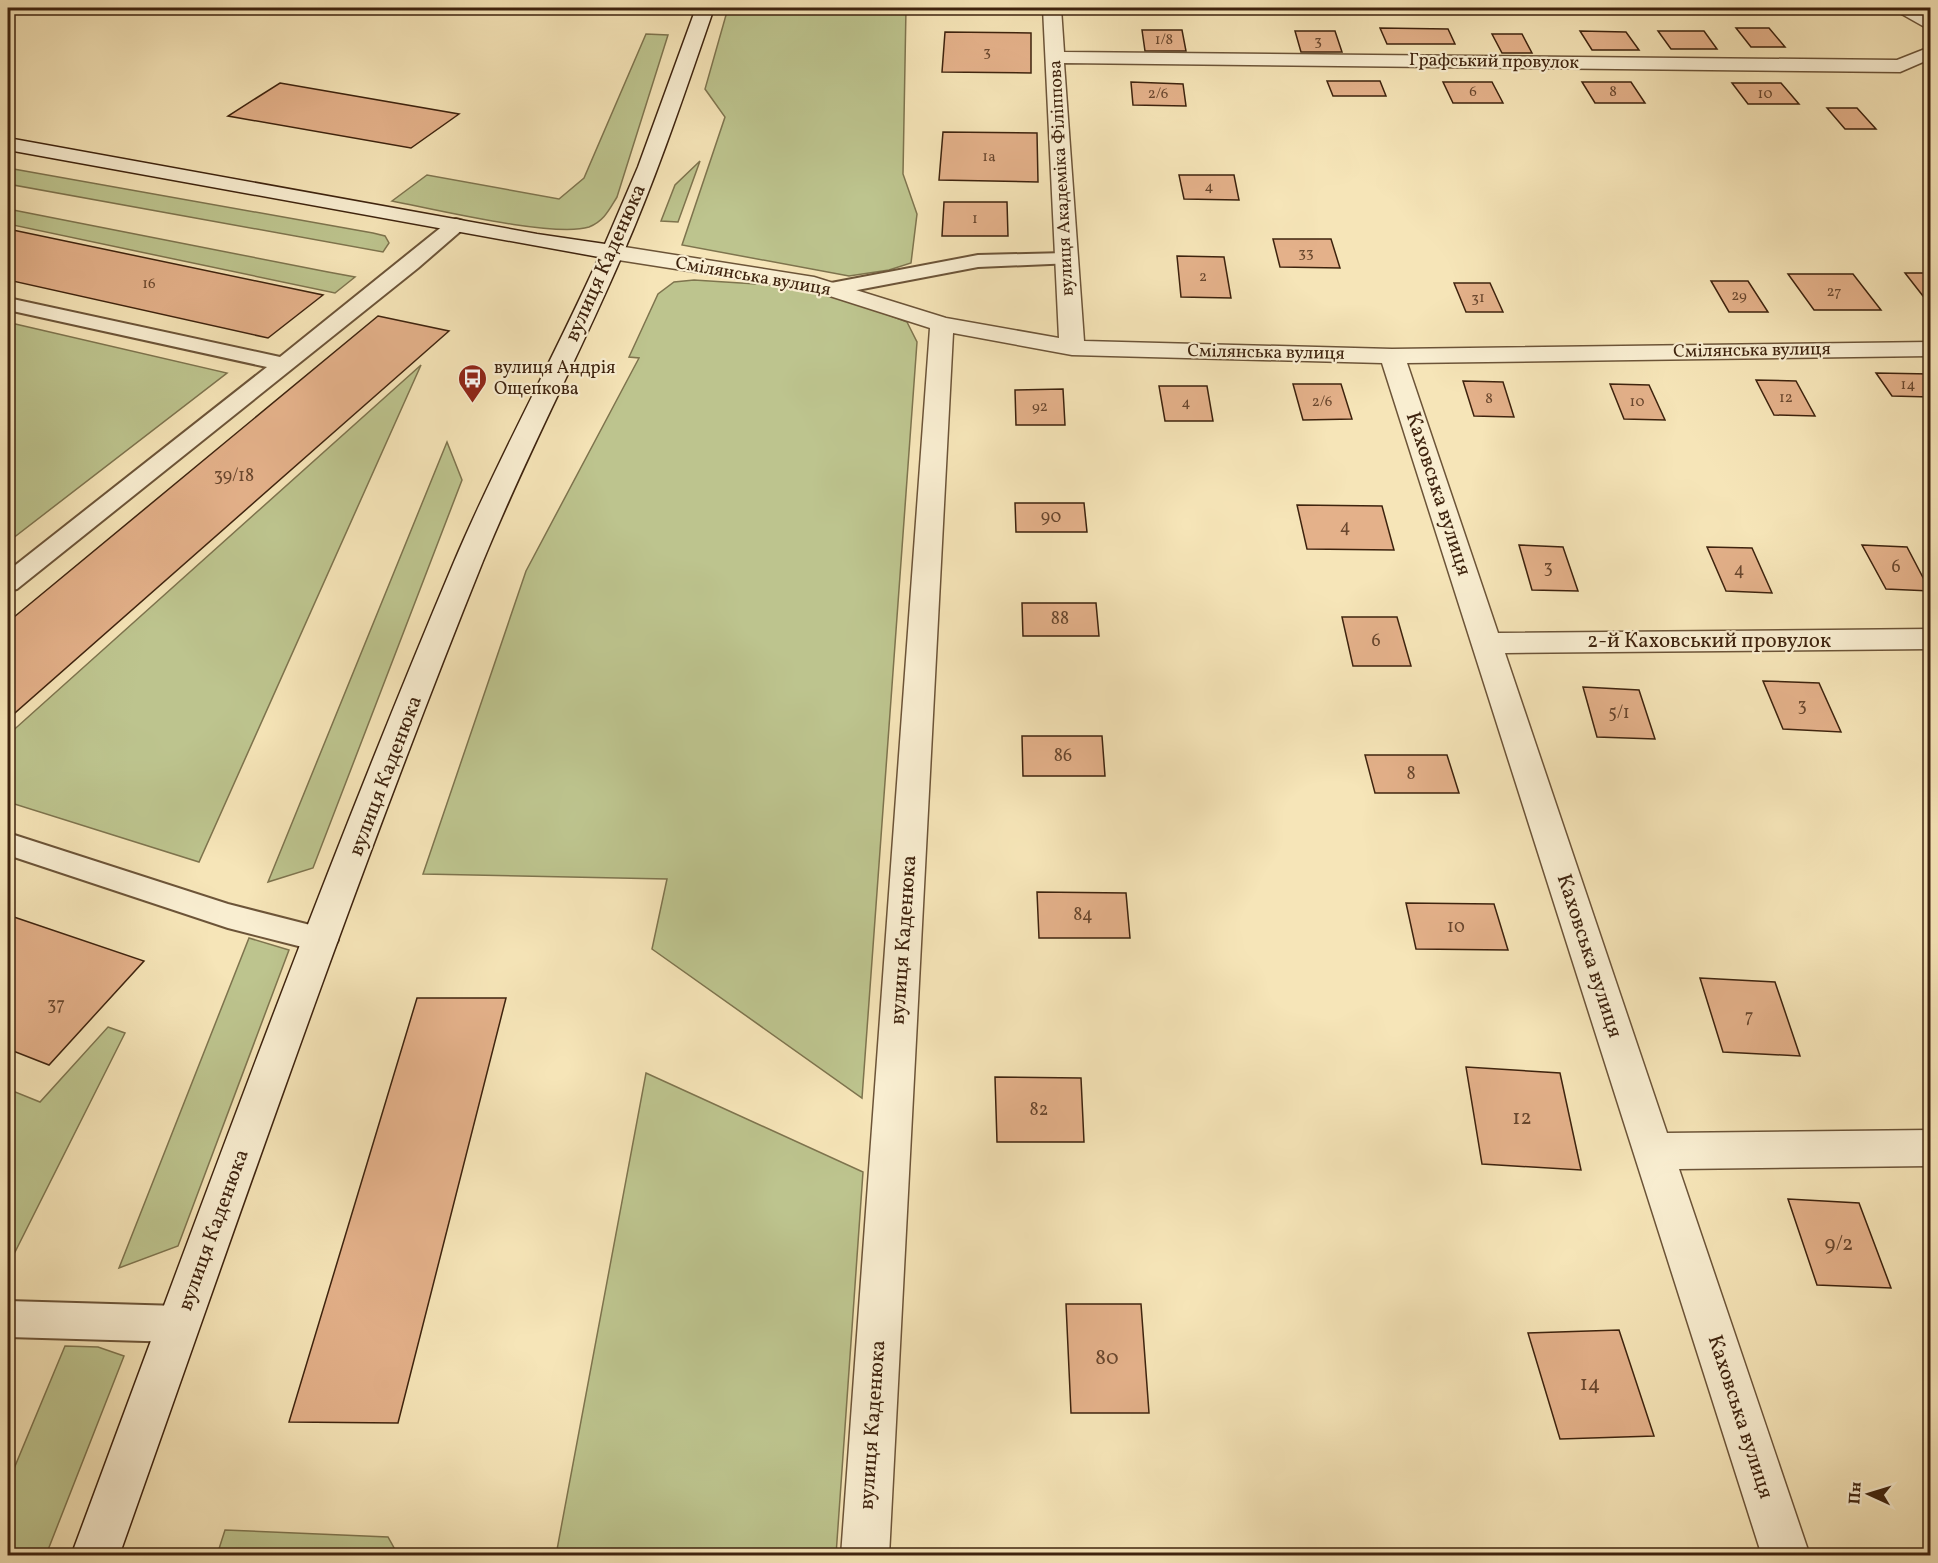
<svg xmlns="http://www.w3.org/2000/svg" width="1938" height="1563" viewBox="0 0 1938 1563" font-family="Vollkorn,serif">
	<style>
		.green { fill: #bdc48e; stroke: #7e744e; stroke-width: 1.5 }
		.building { fill: #e4b18a; stroke: #3e230e; stroke-width: 1.5 }
		.lines { fill: none; stroke-linecap: round; stroke-linejoin: round }
		.lane-casing { stroke: #6c5438; stroke-width: 4 }
		.street-casing { stroke: #6c5438; stroke-width: 3 }
		.secondary-casing { stroke: #3e230e; stroke-width: 3 }
		.lane { fill: #f9eed1; fill-rule: evenodd }
		.street { fill: #f9eed1; fill-rule: evenodd }
		.secondary { fill: #f9eed1; fill-rule: evenodd }
		.labels { text-anchor: middle; dominant-baseline: central; stroke-width: 4.5; stroke-linejoin: round; paint-order: stroke }
		.far-number-label { font-size: 15px; fill: #68462d }
		.far-street-label { font-size: 18px; fill: #3e230e; stroke: #f9eed1 }
		.far-poi-label { font-size: 18px; fill: #3e230e; stroke: #f9eed1; text-anchor: start }
		.number-label { font-size: 18px; fill: #68462d }
		.street-label { font-size: 21px; fill: #3e230e; stroke: #f9eed1 }
		.near-number-label { font-size: 21px; fill: #68462d }
	</style>
	<rect width="100%" height="100%" fill="#f6e5b8"/>
	<filter id="stains"><feTurbulence type="fractalNoise" baseFrequency=".00333" numOctaves="4"/><feColorMatrix values="0 0 0 0 .2 0 0 0 0 .09 0 0 0 0 .02 0 0 0 .5 -.17"/></filter>
	<radialGradient id="worn" r=".72"><stop offset=".6" stop-color="#630" stop-opacity="0"/><stop offset="1" stop-color="#630" stop-opacity=".3"/></radialGradient>
	<!-- green -->
	<g class="green">
		<path d="M728 8H906L903 174 917 214 911 263 889 270 849 276 682 245 725 117 705 89Z"/>
		<path d="M646 34 668 35 617 197C609 210 604 221 589 227 554 238 434 209 392 201L427 175 559 199 584 178Z"/>
		<path d="M700 161 678 222 661 221 675 185Z"/>
		<path d="M8 168 373 233 385 236 389 243 383 252 8 184Z"/>
		<path d="M8 209 328 272 355 277 335 293 8 224Z"/>
		<path d="M694 280 786 286 854 302 907 322 917 342 862 1098 652 949 667 879 423 874 526 571 639 358 629 357 658 294 674 282Z"/>
		<path d="M11 323 227 373 8 542V325Z"/>
		<path d="M421 365 199 862 8 802V735Z"/>
		<path d="M447 442 462 480 313 868 268 882Z"/>
		<path d="M249 938 289 950 178 1246 119 1268Z"/>
		<path d="M108 1027 125 1033 13 1256H8V1089L40 1102Z"/>
		<path d="M646 1073 863 1172 836 1555H556Z"/>
		<path d="M65 1346 98 1347 124 1356 46 1555H8V1483Z"/>
		<path d="M225 1530 388 1537 398 1555H217Z"/>
	</g>
	<!-- building -->
	<g class="building">
		<rect x="953" y="8" width="51" height="1"/>
		<path d="M1380 28 1448 29 1455 44H1387Z"/>
		<path d="M1736 28H1769L1785 47H1751Z"/>
		<path d="M1142 30H1182L1186 51H1145Z"/>
		<path d="M1295 31H1335L1342 52H1301Z"/>
		<path d="M1580 31 1626 32 1639 50H1592Z"/>
		<path d="M1658 31H1704L1717 49H1671Z"/>
		<path d="M945 32 1031 33V73L942 72Z"/>
		<path d="M1492 34H1522L1532 53H1502Z"/>
		<path d="M1327 81H1380L1386 96H1333Z"/>
		<path d="M1131 82 1183 84 1186 106 1133 105Z"/>
		<path d="M1443 82H1492L1503 103H1453Z"/>
		<path d="M1582 82H1631L1645 103H1595Z"/>
		<path d="M280 83 459 114 411 148 228 116Z"/>
		<path d="M1732 83H1781L1799 104H1748Z"/>
		<path d="M1827 108H1857L1876 129H1845Z"/>
		<path d="M943 132 1037 133 1038 182 939 180Z"/>
		<path d="M1179 175H1234L1239 200 1184 199Z"/>
		<path d="M944 202H1007L1008 236H942Z"/>
		<path d="M8 229 323 295 268 338 8 280Z"/>
		<path d="M1273 239H1331L1340 268 1280 267Z"/>
		<path d="M1177 256 1224 257 1231 298 1181 297Z"/>
		<path d="M1905 273H1930V305Z"/>
		<path d="M1788 274H1853L1881 310H1814Z"/>
		<path d="M1711 281H1748L1768 312H1729Z"/>
		<path d="M1454 283H1490L1503 312H1466Z"/>
		<path d="M378 316 449 331 8 719V622Z"/>
		<path d="M1876 373 1930 374V397L1892 396Z"/>
		<path d="M1756 380 1796 381 1815 416 1774 415Z"/>
		<path d="M1463 381 1503 382 1514 417 1474 416Z"/>
		<path d="M1293 384H1341L1352 419 1303 420Z"/>
		<path d="M1610 384 1649 385 1665 420 1624 419Z"/>
		<path d="M1159 386H1207L1213 421H1165Z"/>
		<path d="M1063 389 1065 425H1016L1015 390Z"/>
		<path d="M1015 503H1084L1087 532H1016Z"/>
		<path d="M1297 505 1382 506 1394 550 1307 549Z"/>
		<path d="M1519 545 1563 547 1578 591 1532 590Z"/>
		<path d="M1862 545 1907 547 1930 591 1886 589Z"/>
		<path d="M1707 547 1752 548 1772 593 1726 591Z"/>
		<path d="M1022 603H1096L1099 636H1023Z"/>
		<path d="M1342 617H1397L1411 666H1353Z"/>
		<path d="M1763 681 1819 683 1841 732 1783 729Z"/>
		<path d="M1583 687 1639 690 1655 739 1597 737Z"/>
		<path d="M1022 736H1102L1105 776H1023Z"/>
		<path d="M1365 755H1447L1459 793H1375Z"/>
		<path d="M1037 892 1126 893 1130 938H1039Z"/>
		<path d="M1406 903 1494 904 1508 950 1416 949Z"/>
		<path d="M8 915 144 961 49 1065 8 1049Z"/>
		<path d="M1700 978 1775 982 1800 1056 1723 1052Z"/>
		<path d="M417 998H506L398 1423 289 1422Z"/>
		<path d="M1466 1067 1560 1073 1581 1170 1482 1164Z"/>
		<path d="M995 1077 1081 1078 1084 1142H997Z"/>
		<path d="M1788 1199 1859 1203 1891 1288 1817 1285Z"/>
		<path d="M1066 1304H1141L1149 1413H1071Z"/>
		<path d="M1619 1330 1654 1436 1560 1439 1528 1333Z"/>
	</g>
	<g class="lines">
		<defs>
			<g id="lane">
				<path d="M456 219 463 221 465 225 463 229 418 268 17 589 8 591V571L267 367 8 310V298L280 357 449 221Z"/>
				<path d="M1066 253 1073 255 1076 259 1073 263 978 267 831 295 824 293 821 289 824 285 831 283 978 255Z"/>
				<path d="M8 833 228 904 322 928 333 931 338 940 333 949 322 952 228 928 8 855Z"/>
				<path d="M8 1301 179 1306 192 1311 198 1324 192 1337 179 1342 8 1337Z"/>
			</g>
			<g id="street">
				<path d="M1043 8H1061L1064 52 1897 60 1930 47V59L1900 72 1064 63 1084 341 1392 349 1930 342V356L1407 363 1498 633 1930 629V649L1505 653 1667 1133 1930 1130V1166L1679 1169 1810 1556H1762L1382 363 1072 355 953 333 889 1556H841L930 328 811 290 612 259 604 257 601 252 604 247 612 245 814 277 946 318 1059 338Z"/>
				<path d="M1891 8H1912L1930 18V30Z"/>
			</g>
			<path id="secondary" d="M696 8H714C685 92 657 176 621 258 577 360 525 458 483 561 351 889 237 1223 119 1556H71C195 1223 316 889 454 562 498 458 553 360 599 257L8 150V138L537 234 605 244 638 167Z"/>
		</defs>
		<!-- lane casing -->
		<use href="#lane" class="lane-casing"/>
		<!-- street casing -->
		<use href="#street" class="street-casing"/>
		<!-- secondary casing -->
		<use href="#secondary" class="secondary-casing"/>
		<!-- lane -->
		<use href="#lane" class="lane"/>
		<!-- street -->
		<use href="#street" class="street"/>
		<!-- secondary -->
		<use href="#secondary" class="secondary"/>
	</g>
	<!-- icons -->
	<defs>
		<symbol id="bus-pin" viewBox="-11 -11 22 30"><path d="M0 17L-7.5 6A9.5 9.5 0 1 1 7.5 6Z" fill="#8f2418" stroke="#f9eed1"/><path d="M-5-6H5V4H4V6H2V4H-2V6H-4V4H-5ZM-3.5-4V0h7V-4ZM-3.5 1.2v1.5H-2V1.2ZM2 1.2v1.5H3.5V1.2Z" fill="#fff"/></symbol>
	</defs>
	<g fill-rule="evenodd">
		<use href="#bus-pin" x="456" y="362" width="33" height="45"/>
	</g>
	<g class="labels">
		<!-- far-number labels -->
		<g class="far-number-label">
			<text x="1164" y="40">1/8</text>
			<text x="1318" y="41">3</text>
			<text x="987" y="52">3</text>
			<text x="1473" y="92">6</text>
			<text x="1613" y="92">8</text>
			<text x="1158" y="94">2/6</text>
			<text x="1765" y="94">10</text>
			<text x="989" y="157">1а</text>
			<text x="1209" y="187">4</text>
			<text x="975" y="219">1</text>
			<text x="1306" y="253">33</text>
			<text x="1203" y="277">2</text>
			<text x="149" y="284">16</text>
			<text x="1834" y="292">27</text>
			<text x="1739" y="296">29</text>
			<text x="1478" y="298">31</text>
			<text x="1908" y="385">14</text>
			<text x="1786" y="398">12</text>
			<text x="1489" y="399">8</text>
			<text x="1322" y="402">2/6</text>
			<text x="1637" y="402">10</text>
			<text x="1186" y="403">4</text>
			<text x="1040" y="407">92</text>
		</g>
		<!-- far-street labels -->
		<g class="far-street-label">
			<text transform="translate(1494 62) rotate(1)">Графський провулок</text>
			<text transform="translate(1062 178) rotate(-93)">вулиця Академіка Філіппова</text>
			<text transform="translate(753 277) rotate(10)">Смілянська вулиця</text>
			<text transform="translate(1752 351) rotate(-1)">Смілянська вулиця</text>
			<text transform="translate(1266 353) rotate(1)">Смілянська вулиця</text>
		</g>
		<!-- far-poi labels -->
		<g class="far-poi-label">
			<text x="494" y="368">вулиця Андрія<tspan x="494" dy="21">Ощепкова</tspan></text>
		</g>
		<!-- number labels -->
		<g class="number-label">
			<text x="234" y="476">39/18</text>
			<text x="1051" y="517">90</text>
			<text x="1345" y="527">4</text>
			<text x="1896" y="567">6</text>
			<text x="1548" y="568">3</text>
			<text x="1739" y="570">4</text>
			<text x="1060" y="619">88</text>
			<text x="1376" y="641">6</text>
			<text x="1802" y="706">3</text>
			<text x="1619" y="713">5/1</text>
			<text x="1063" y="756">86</text>
			<text x="1411" y="774">8</text>
			<text x="1083" y="915">84</text>
			<text x="1456" y="927">10</text>
			<text x="56" y="1005">37</text>
			<text x="1749" y="1017">7</text>
			<text x="1039" y="1110">82</text>
		</g>
		<!-- street labels -->
		<g class="street-label">
			<text transform="translate(606 263) rotate(-66)">вулиця Каденюка</text>
			<text transform="translate(1438 494) rotate(72)">Каховська вулиця</text>
			<text x="1709" y="641">2-й Каховський провулок</text>
			<text transform="translate(386 776) rotate(-69)">вулиця Каденюка</text>
			<text transform="translate(904 940) rotate(-86)">вулиця Каденюка</text>
			<text transform="translate(1589 956) rotate(72)">Каховська вулиця</text>
			<text transform="translate(214 1230) rotate(-70)">вулиця Каденюка</text>
			<text transform="translate(1740 1417) rotate(72)">Каховська вулиця</text>
			<text transform="translate(873 1425) rotate(-86)">вулиця Каденюка</text>
		</g>
		<!-- near-number labels -->
		<g class="near-number-label">
			<text x="1522" y="1118">12</text>
			<text x="1839" y="1244">9/2</text>
			<text x="1107" y="1358">80</text>
			<text x="1590" y="1384">14</text>
		</g>
	</g>
	<!-- margin -->
	<rect width="1938" height="1563" fill="none" stroke="#f6e5b8" stroke-width="30"/>
	<rect x="9" y="9" width="1920" height="1545" fill="none" stroke="#3e230e" stroke-width="3"/>
	<rect x="15" y="15" width="1908" height="1533" fill="none" stroke="#3e230e" stroke-width="1.5"/>
	<!-- north arrow -->
	<g transform="translate(1869 1494) rotate(274)" stroke="#f9eed1" stroke-width="4.5" paint-order="stroke">
	<path d="M0-4.5L10 22L0 15L-10 22Z" fill="#3e230e"/>
	<text y="-9" font-size="16" font-weight="bold" text-anchor="middle" fill="#3e230e">Пн</text>
	</g>
	<rect width="100%" height="100%" filter="url(#stains)"/>
	<rect width="100%" height="100%" fill="url(#worn)"/>
</svg>
